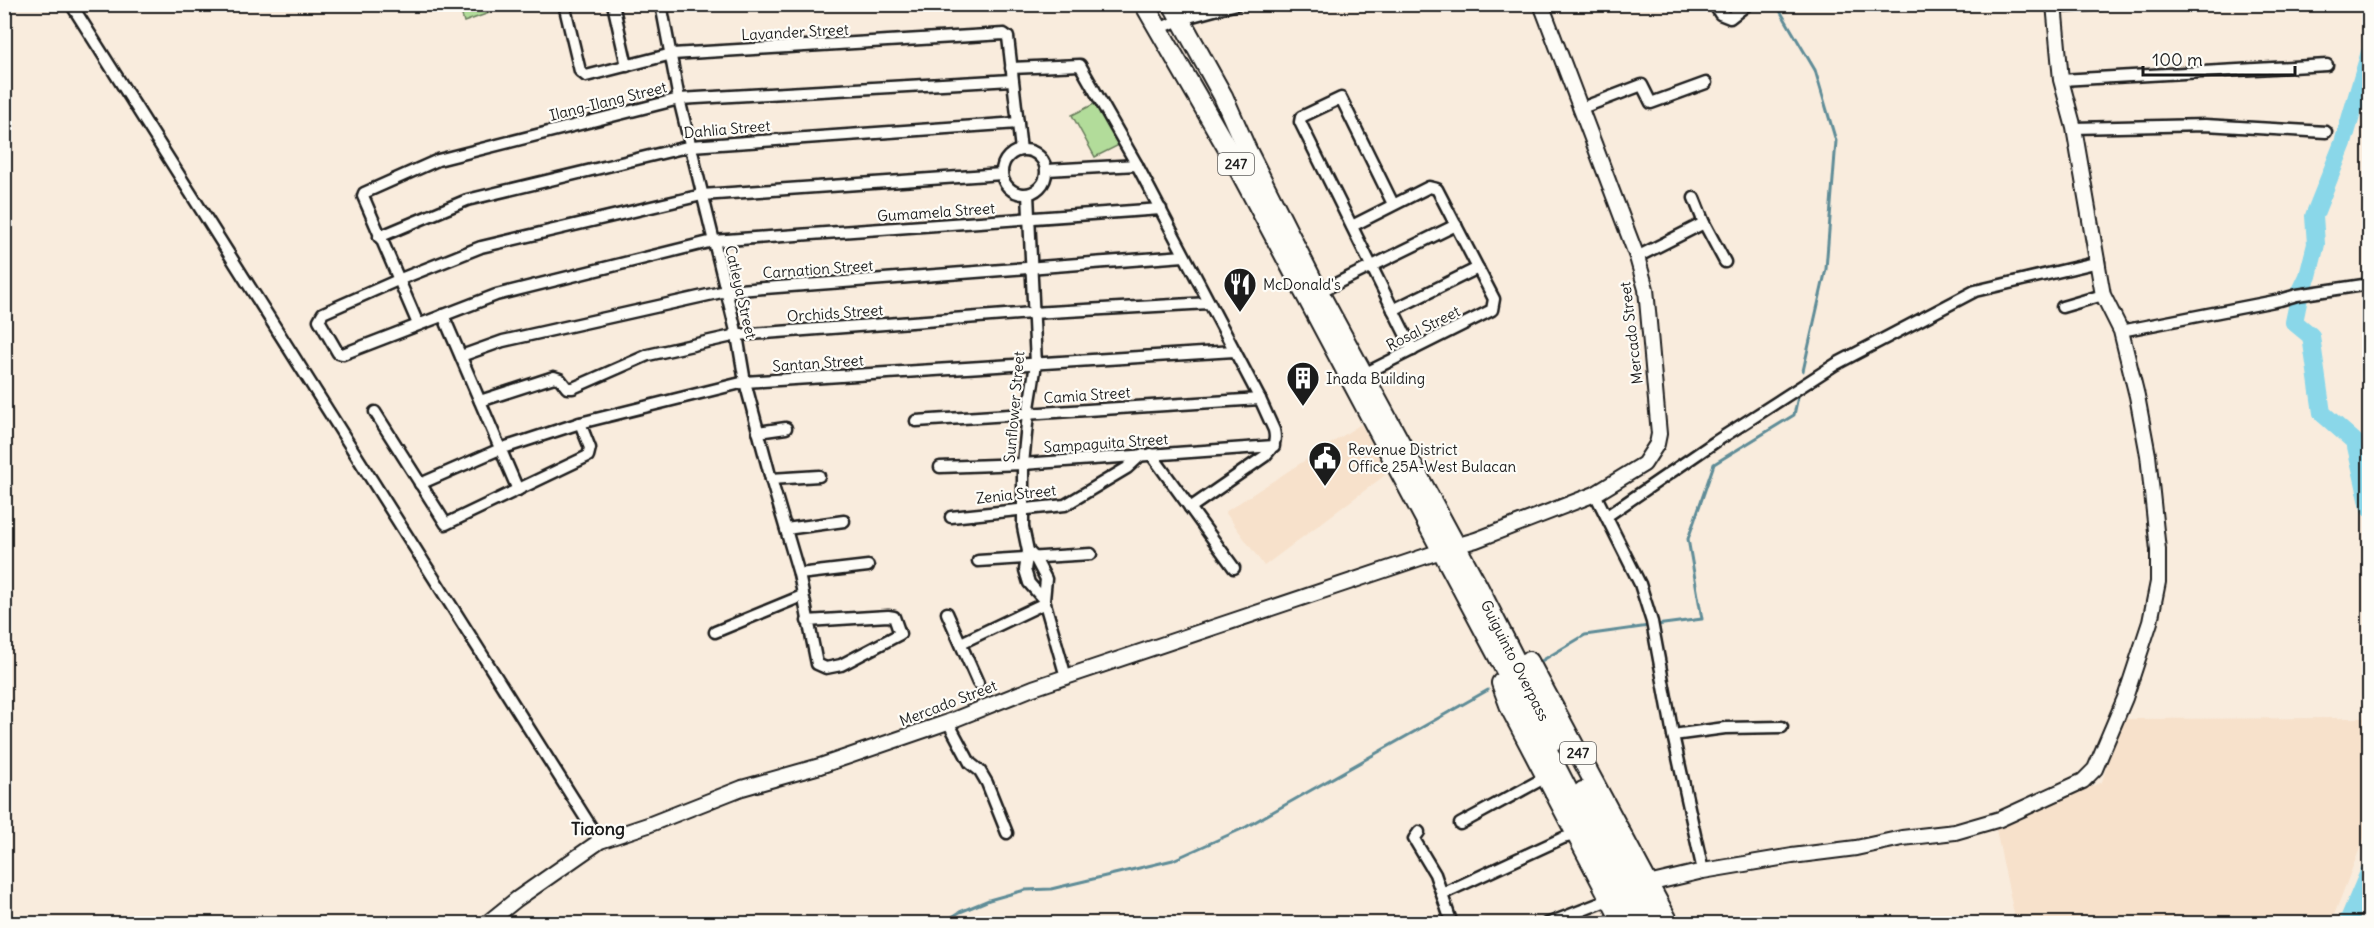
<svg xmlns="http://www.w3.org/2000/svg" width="2374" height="928" viewBox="0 0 2374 928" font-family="Delius,sans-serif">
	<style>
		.built { fill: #f7e1cb }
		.green { fill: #b2dc9a; stroke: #677c5b; stroke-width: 1.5 }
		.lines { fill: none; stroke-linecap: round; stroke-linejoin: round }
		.stream { stroke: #5e8c97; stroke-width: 3 }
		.river { stroke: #8ad7e9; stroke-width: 18 }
		.street-casing { stroke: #1c1c1c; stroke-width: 15 }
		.secondary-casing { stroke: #1c1c1c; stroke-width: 18 }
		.highway-casing { stroke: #1c1c1c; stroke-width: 22 }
		.street { stroke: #fdfcf7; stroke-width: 10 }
		.secondary { stroke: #fdfcf7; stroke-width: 14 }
		.highway { stroke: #fdfcf7; stroke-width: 18 }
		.labels { text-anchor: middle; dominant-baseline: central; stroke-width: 4.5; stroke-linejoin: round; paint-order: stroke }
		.shield { fill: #fdfcf7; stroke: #605f5e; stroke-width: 1.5 }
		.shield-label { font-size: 14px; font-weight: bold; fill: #1c1c1c }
		.street-label { font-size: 15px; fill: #1c1c1c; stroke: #fdfcf7 }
		.poi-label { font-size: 15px; fill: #1c1c1c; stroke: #fdfcf7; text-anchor: start }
		.quarter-label { font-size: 18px; font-weight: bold; fill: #1c1c1c; stroke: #fdfcf7 }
	</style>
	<rect width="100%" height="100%" fill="#f9ecdd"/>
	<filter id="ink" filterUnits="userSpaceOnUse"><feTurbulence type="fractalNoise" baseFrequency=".0167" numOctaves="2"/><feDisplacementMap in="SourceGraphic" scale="12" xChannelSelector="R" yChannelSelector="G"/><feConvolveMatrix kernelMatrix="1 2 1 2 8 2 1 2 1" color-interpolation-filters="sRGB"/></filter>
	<g filter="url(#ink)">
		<!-- built -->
		<g class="built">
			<path d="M1361 424 1388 473 1264 566 1225 512Z"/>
			<path d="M2369 718V825L2331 923H2016L1995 825 2102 782 2120 719Z"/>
		</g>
		<!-- green -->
		<g class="green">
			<path d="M459 5H486L489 13 464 22Z"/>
			<path d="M1096 103 1119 145 1095 157 1072 115Z"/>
		</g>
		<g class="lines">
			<!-- stream -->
			<g class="stream">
				<path d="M1776 4 1815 70 1836 141 1826 269 1803 371"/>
				<path d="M1656 625 1702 619 1688 539 1714 464 1794 415 1799 392"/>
				<path d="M1538 663 1585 635 1649 626"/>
				<path d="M941 924 960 912 989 900 1025 890 1051 889 1173 860 1246 827 1488 690"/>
			</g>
			<!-- river -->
			<g class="river">
				<path d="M2370 52 2343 143 2314 216 2316 244 2308 276 2300 293 2294 322 2311 336 2322 413 2355 442 2370 508"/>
				<path d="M2347 924 2370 870"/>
			</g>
			<defs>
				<g id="street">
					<path d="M71 4 600 841"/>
					<path d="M564 4 580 71 586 76 672 54 1004 34 1008 37 1021 150"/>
					<path d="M613 4 627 66"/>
					<path d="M661 4 679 99 737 335 745 382 771 479 799 574 817 664 826 668 841 665 900 634 894 617 888 616 807 621"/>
					<path d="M1714 4 1720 14 1730 18 1748 4"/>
					<path d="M661 5 675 4"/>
					<path d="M2054 7 2102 4"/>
					<path d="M1157 30 1181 19 1237 4"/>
					<path d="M1011 68 1080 65 1137 165 1260 399 1274 430C1277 442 1273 447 1265 456L1190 508"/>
					<path d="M2061 80 2327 65"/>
					<path d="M1579 109 1642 85 1651 103 1706 83"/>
					<path d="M2074 128 2205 125 2326 132"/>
					<circle cx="1024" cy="172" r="22"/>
					<path d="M1047 170 1137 165"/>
					<path d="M1002 174 702 195 481 247 398 280 323 313 319 320 338 353 343 354 496 295 713 241 1161 209"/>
					<path d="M1028 194 1036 364 1028 414 1023 464V527L1028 551 1025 570 1029 583 1044 600"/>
					<path d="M1393 204 1341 98 1301 117 1300 122 1413 350"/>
					<path d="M1704 223 1725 262"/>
					<path d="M1352 226 1429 187 1437 189 1494 299 1492 310 1364 374"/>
					<path d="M379 237 467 200 691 146 1018 123"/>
					<path d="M1637 257 1704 223 1694 198"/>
					<path d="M1319 292 1456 225"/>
					<path d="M2062 307 2103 295"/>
					<path d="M1393 310 1478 268"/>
					<path d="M443 315 518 490"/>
					<path d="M418 324 363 196 364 193 438 160 679 99 1012 80"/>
					<path d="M2121 331 2280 300 2297 295 2370 284"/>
					<path d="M461 356 503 341 726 291 1184 256"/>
					<path d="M480 401 554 377 560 379 567 388H573L648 355 737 335 1032 313 1209 303"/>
					<path d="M375 412 446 524 588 456 590 448 580 423"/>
					<path d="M916 421 1260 399"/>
					<path d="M758 432 786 428"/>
					<path d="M1151 454 1234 568"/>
					<path d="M940 467 1023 464 1274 446"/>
					<path d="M771 479 819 476"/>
					<path d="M420 484 500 449 580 423 745 382 1234 351"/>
					<path d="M1595 494 1640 584 1652 622 1673 735 1703 871"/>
					<path d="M1607 516 1715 442 1836 364 1975 291 2099 262"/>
					<path d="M951 517 1065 505 1127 468 1141 455"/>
					<path d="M786 529 844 521"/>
					<path d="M1028 551 1035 558 1046 579 1044 600 1066 677"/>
					<path d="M978 561 1091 554"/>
					<path d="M799 574 868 566"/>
					<path d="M947 613 978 683"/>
					<path d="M715 632 802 596"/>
					<path d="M961 643 1045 603"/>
					<path d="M948 722 970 763 980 771 987 783 1007 833"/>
					<path d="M1673 735 1725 728 1782 727"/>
					<path d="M1460 824 1546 777"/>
					<path d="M1419 832 1414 839 1435 874 1452 924"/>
					<path d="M1442 894 1563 838 1576 835"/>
					<path d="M1547 924 1611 899"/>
				</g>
				<g id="secondary">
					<path d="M1455 546 1476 540 1595 494 1644 464 1657 444 1659 434 1646 289 1637 257 1541 4"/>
					<path d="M1648 884 1703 871 1792 856 1856 848 1902 838 1955 832 2000 819 2083 781 2095 769 2125 698 2150 622 2158 582V550L2148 455 2137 396 2121 331 2103 295 2074 128 2061 80 2054 4"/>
					<path d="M486 924 517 899 600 841 648 825 742 788 820 766 948 722 1033 688 1441 551"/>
				</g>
				<g id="highway">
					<path d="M1144 4 1230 153 1546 747 1637 924"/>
					<path id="s1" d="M1172 4 1223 96 1246 148 1313 281 1479 588 1556 740"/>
					<path d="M1529 661 1670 924"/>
					<path d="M1501 683 1511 710 1623 924"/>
					<path d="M1583 791 1653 924"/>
				</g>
			</defs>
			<!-- street casing -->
			<use href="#street" class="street-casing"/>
			<!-- secondary casing -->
			<use href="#secondary" class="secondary-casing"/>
			<!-- highway casing -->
			<use href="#highway" class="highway-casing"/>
			<!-- street -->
			<use href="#street" class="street"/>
			<!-- secondary -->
			<use href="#secondary" class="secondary"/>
			<!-- highway -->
			<use href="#highway" class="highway"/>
		</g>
	</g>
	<!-- icons -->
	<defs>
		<symbol id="restaurant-pin" viewBox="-11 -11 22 30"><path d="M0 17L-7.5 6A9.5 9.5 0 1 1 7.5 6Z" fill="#1c1c1c" stroke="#fdfcf7"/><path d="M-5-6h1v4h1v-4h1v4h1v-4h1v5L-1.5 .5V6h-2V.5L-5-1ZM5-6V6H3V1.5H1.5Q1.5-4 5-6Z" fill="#fff"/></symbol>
		<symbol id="building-pin" viewBox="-11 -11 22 30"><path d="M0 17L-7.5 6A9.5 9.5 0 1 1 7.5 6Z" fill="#1c1c1c" stroke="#fdfcf7"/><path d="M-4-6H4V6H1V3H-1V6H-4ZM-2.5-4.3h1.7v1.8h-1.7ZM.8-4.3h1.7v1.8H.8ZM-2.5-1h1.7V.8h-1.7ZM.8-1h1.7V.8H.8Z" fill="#fff"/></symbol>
		<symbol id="civic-pin" viewBox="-11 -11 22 30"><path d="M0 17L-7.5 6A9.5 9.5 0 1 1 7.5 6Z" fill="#1c1c1c" stroke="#fdfcf7"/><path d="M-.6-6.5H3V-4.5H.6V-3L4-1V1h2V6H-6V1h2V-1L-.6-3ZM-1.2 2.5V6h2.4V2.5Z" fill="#fff"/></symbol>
	</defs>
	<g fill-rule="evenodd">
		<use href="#restaurant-pin" x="1221" y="265" width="38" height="52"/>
		<use href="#building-pin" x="1284" y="359" width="38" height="52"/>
		<use href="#civic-pin" x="1306" y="439" width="38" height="52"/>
	</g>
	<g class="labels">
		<!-- shield labels -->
		<g class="shield">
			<rect x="1218" y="153" width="36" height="22" rx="4.5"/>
			<rect x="1560" y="742" width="36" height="22" rx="4.5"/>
		</g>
		<g class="shield-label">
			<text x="1236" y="164">247</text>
			<text x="1578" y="753">247</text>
		</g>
		<!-- street labels -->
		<g class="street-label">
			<text transform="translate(795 32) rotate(-3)">Lavander Street</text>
			<text transform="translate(608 101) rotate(-14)">Ilang-Ilang Street</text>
			<text transform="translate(727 129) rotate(-5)">Dahlia Street</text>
			<text transform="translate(936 212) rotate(-4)">Gumamela Street</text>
			<text transform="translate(818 269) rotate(-4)">Carnation Street</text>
			<text transform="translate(741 292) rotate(77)">Catleya Street</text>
			<text transform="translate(835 313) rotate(-4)">Orchids Street</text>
			<text transform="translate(1423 328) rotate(-27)">Rosal Street</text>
			<text transform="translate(1631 333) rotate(-97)">Mercado Street</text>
			<text transform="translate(818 363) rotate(-4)">Santan Street</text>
			<text transform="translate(1087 395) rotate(-4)">Camia Street</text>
			<text transform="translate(1014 407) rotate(-85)">Sunflower Street</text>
			<text transform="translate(1106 443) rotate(-4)">Sampaguita Street</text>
			<text transform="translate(1016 494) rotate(-6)">Zenia Street</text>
			<text stroke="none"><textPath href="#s1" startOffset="741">Guiguinto Overpass</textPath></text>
			<text transform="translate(948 703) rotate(-21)">Mercado Street</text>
		</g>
		<!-- poi labels -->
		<g class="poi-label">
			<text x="1263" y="284">McDonald's</text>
			<text x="1326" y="378">Inada Building</text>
			<text x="1348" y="449">Revenue District<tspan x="1348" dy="17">Office 25A-West Bulacan</tspan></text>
		</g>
		<!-- quarter labels -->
		<g class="quarter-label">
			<text x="598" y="828">Tiaong</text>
		</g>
	</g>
	<!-- margin -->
	<rect width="2374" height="928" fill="none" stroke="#fdfcf7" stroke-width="24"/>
	<rect x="12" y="12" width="2350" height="904" fill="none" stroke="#1c1c1c" stroke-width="2" filter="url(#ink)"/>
	<!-- scale -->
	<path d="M2143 66v9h152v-9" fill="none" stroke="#1c1c1c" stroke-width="3"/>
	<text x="2152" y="66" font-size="18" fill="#1c1c1c" stroke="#fdfcf7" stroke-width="4.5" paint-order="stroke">100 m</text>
</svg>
